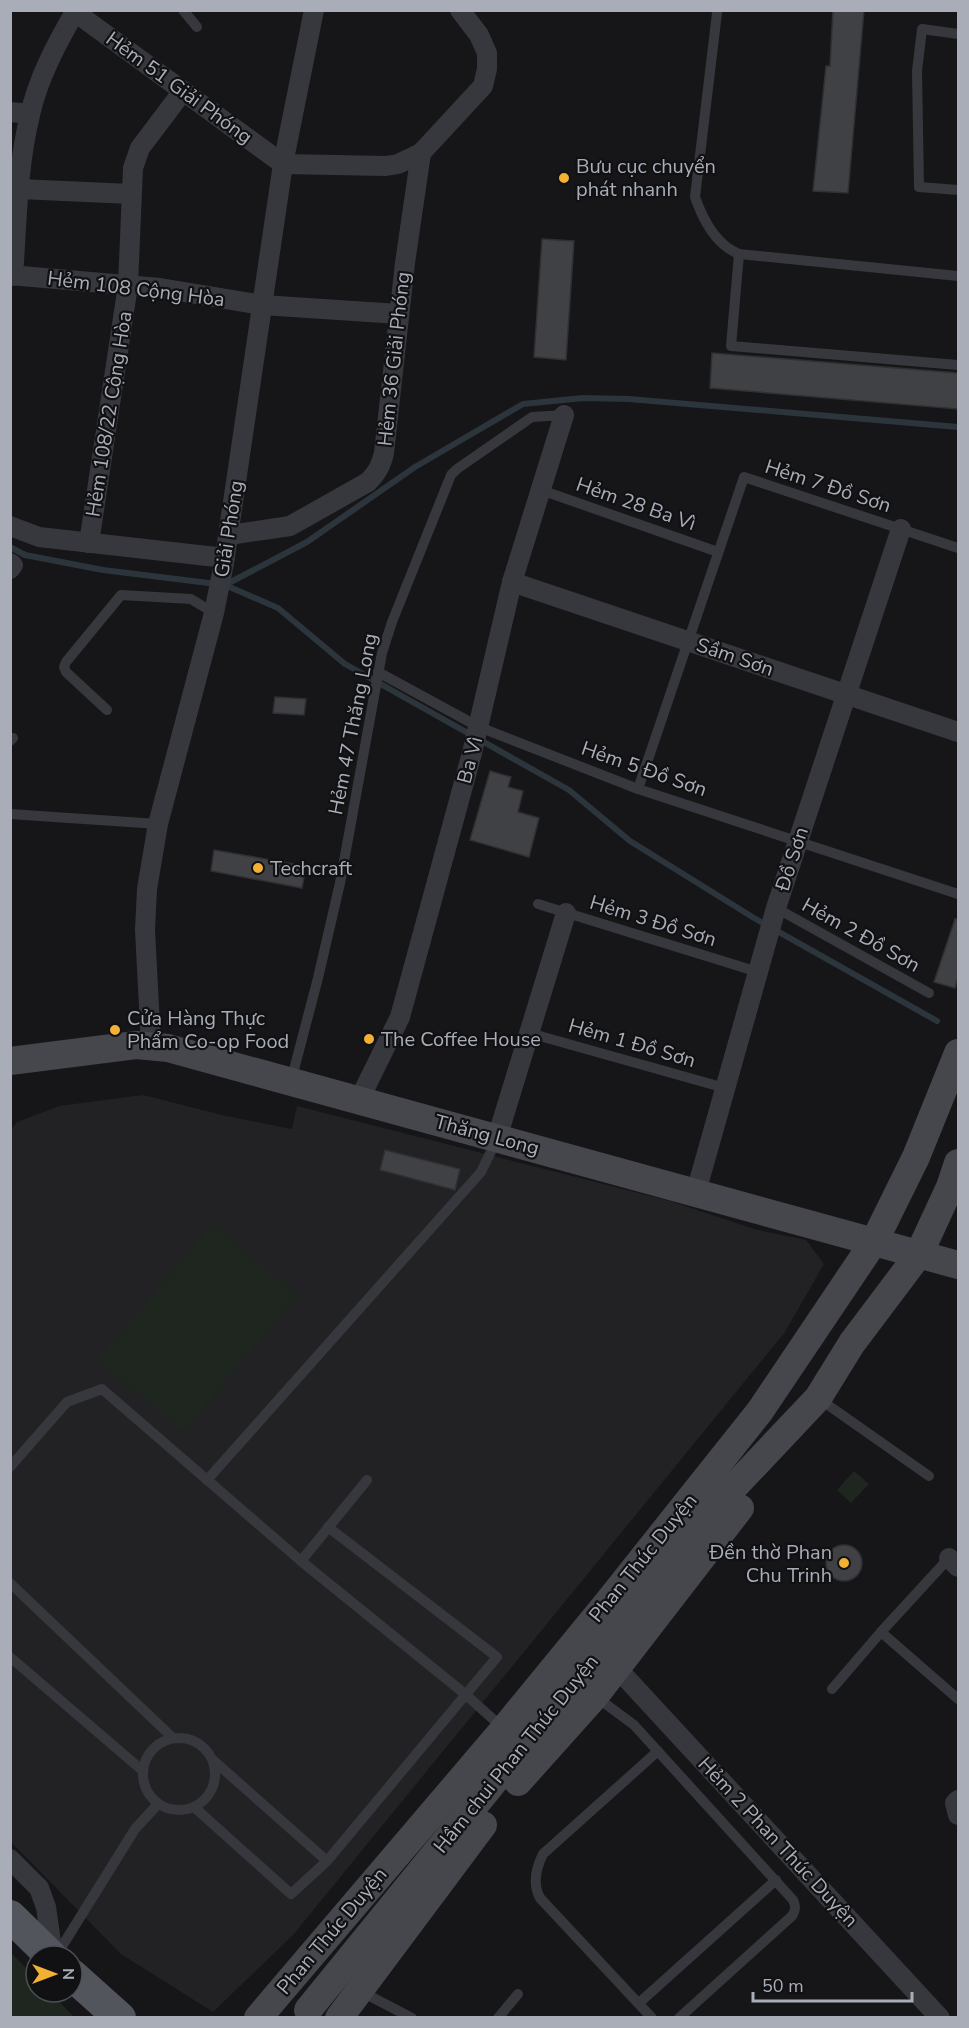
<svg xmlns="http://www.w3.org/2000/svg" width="969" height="2028" viewBox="0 0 969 2028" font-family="'Nunito Sans',sans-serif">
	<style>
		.built { fill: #222225 }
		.green { fill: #1e261f }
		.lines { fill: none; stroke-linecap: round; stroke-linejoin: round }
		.stream { stroke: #2c353c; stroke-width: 6 }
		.building { fill: #404145; stroke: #303034; stroke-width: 1.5 }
		.lane { stroke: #37383d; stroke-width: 10 }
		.street { stroke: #37383d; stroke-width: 20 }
		.secondary { stroke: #45474d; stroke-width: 28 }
		.primary { stroke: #53555c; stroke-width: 32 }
		.poi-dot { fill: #f2b134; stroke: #111113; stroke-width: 2 }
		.labels { text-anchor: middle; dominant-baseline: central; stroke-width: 4.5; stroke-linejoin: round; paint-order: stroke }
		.street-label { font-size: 20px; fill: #a8adb8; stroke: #111113 }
		.poi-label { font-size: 20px; fill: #a8adb8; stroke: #111113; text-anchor: start }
	</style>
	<rect width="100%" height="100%" fill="#161618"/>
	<!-- built -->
	<path class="built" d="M143 1095 226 1116 292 1129 297 1106 670 1201 754 1229 806 1240 824 1264 785 1332 293 1935 213 2012 121 1954 11 1842 10 1131 17 1122 59 1106Z"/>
	<!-- green -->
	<g class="green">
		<path d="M213 1223 298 1296 183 1432 97 1360Z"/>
		<path d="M854 1471 869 1484 851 1503 837 1490Z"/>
		<path d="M10 1952 36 1978V1992H50L74 2017H11Z"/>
	</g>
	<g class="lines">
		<!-- stream -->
		<g class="stream">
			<path d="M10 547 25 555 103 570 225 585 278 608 345 664 569 790 630 841 754 918 937 1021"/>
			<path d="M225 585 307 542 415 467 523 404 583 398 629 399 958 427"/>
		</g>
	</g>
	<!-- building -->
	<g class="building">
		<path d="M833 10H864L848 193 813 191 826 66H830Z"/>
		<path d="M542 239 574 241 566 360 534 357Z"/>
		<path d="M712 353 958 373V409L710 388Z"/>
		<path d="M275 697 306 699 304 715 273 713Z"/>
		<path d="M490 771 511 777 508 787 523 791 518 812 539 818 529 857 470 840Z"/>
		<path d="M214 850 306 866 302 888 211 871Z"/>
		<path d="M955 919H958V977L955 988 934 982Z"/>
		<path d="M385 1150 460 1169 455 1190 380 1170Z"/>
		<circle cx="844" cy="1563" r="18"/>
	</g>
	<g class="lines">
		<!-- lane -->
		<g class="lane">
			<path d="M183 10 197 27"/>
			<path d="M717 13 695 197C703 220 716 245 739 254L958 276"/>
			<path d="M958 34 922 29 917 71 919 187 958 190"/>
			<path d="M739 254 731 346 958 365"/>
			<path d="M541 490 718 552"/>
			<path d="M378 672 479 727 638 789 958 894"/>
			<path d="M107 710 66 672 64 667 66 662 121 595 191 599 214 613"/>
			<path d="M10 741 13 738"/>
			<path d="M638 789 744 477 958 548"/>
			<path d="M10 814 158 824"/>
			<path d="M538 904 758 972"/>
			<path d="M776 908 929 993"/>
			<path d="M529 1033 725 1088"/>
			<path d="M291 1081 318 978 340 883 382 653 392 622 451 475 457 469 532 417 564 415"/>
			<path d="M818 1398 929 1476"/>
			<path d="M10 1467 67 1402 102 1389 301 1561 465 1694 504 1729"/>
			<path d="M207 1480 481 1172 496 1141"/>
			<path d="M301 1561 367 1480"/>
			<path d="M10 1583 173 1738"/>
			<path d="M881 1632 949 1558"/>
			<path d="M10 1657 143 1771"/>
			<path d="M832 1689 881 1632 958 1699"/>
			<path d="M595 1696 634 1725 793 1900C796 1906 796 1910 792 1916L679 2018"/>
			<circle cx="179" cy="1774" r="36"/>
			<path d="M213 1760 327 1861"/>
			<path d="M194 1807 291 1894 327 1861 497 1657 328 1527"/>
			<path d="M56 1956 135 1829 158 1804"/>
			<path d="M360 1991 412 2018"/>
			<path d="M639 2003 776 1880"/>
			<path d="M498 2018 518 1994"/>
			<path d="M652 2018 540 1898C532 1883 536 1868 543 1854L658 1751"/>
		</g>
		<!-- street -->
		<g class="street">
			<path d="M75 12 283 164 386 166 398 164 421 153 483 86 487 69V53L479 35 460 10"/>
			<path d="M10 112 30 114"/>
			<path d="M19 189 131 194"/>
			<path d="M10 275 160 288 262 305 399 314"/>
			<path d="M13 276C17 222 17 168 30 115 38 78 57 43 76 10"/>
			<path d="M10 526 39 537 225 558"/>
			<path d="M229 535 290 526 368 482C377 473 381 466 384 453L405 263 421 153"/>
			<path d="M89 543 128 285 133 168 140 148 183 91"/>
			<path d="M10 563 13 565 10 569"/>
			<path d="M512 582 958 732"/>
			<path d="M151 1045 145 930 147 889 158 824 214 613 224 563 283 164 314 10"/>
			<path d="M359 1100 400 1017 472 753 512 582 564 415"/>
			<path d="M497 1138 566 913"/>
			<path d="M696 1192 776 908 901 529"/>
			<path d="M949 1558 958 1567"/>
			<path d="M616 1667 940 2018"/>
			<path d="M958 1800 955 1803 958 1815"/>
			<path d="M10 1859 39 1888 46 1907 53 1956"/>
		</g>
		<!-- secondary -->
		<g class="secondary">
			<path d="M10 1061 136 1045 168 1048 958 1265"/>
			<path d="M518 1782 595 1696 740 1508"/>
			<path d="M308 2010 732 1489 818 1398 852 1343 919 1254 950 1187 958 1163"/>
			<path d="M258 2018 504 1729 608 1602 760 1411 875 1240 916 1157 958 1053"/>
			<path d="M339 2018 483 1825"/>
		</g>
		<!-- primary -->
		<g class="primary">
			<path d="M10 1916 51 1956"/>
			<path d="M72 1975 120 2018"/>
		</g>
	</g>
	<!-- markers -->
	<g class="poi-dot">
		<circle cx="564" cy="178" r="6"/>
		<circle cx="258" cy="868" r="6"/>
		<circle cx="115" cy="1030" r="6"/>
		<circle cx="369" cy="1039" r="6"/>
		<circle cx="844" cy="1563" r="6"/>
	</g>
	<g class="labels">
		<!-- street labels -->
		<g class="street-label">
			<text transform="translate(179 88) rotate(36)">Hẻm 51 Giải Phóng</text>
			<text transform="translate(136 289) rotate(7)">Hẻm 108 Cộng Hòa</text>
			<text transform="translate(394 359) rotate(-84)">Hẻm 36 Giải Phóng</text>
			<text transform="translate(109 414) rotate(-81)">Hẻm 108/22 Cộng Hòa</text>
			<text transform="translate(828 486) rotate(18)">Hẻm 7 Đồ Sơn</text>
			<text transform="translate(636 504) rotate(19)">Hẻm 28 Ba Vì</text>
			<text transform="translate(229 529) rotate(-81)">Giải Phóng</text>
			<text transform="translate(735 657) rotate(19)">Sầm Sơn</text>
			<text transform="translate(353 724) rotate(-79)">Hẻm 47 Thăng Long</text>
			<text transform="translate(470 760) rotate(-75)">Ba Vì</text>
			<text transform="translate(644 769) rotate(19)">Hẻm 5 Đồ Sơn</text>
			<text transform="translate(792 859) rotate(-72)">Đồ Sơn</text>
			<text transform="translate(653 921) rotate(17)">Hẻm 3 Đồ Sơn</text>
			<text transform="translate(861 935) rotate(29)">Hẻm 2 Đồ Sơn</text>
			<text transform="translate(632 1043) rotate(16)">Hẻm 1 Đồ Sơn</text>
			<text transform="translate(487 1135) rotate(15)">Thăng Long</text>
			<text transform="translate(643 1558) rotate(-51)">Phan Thúc Duyện</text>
			<text transform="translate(516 1754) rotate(-51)">Hầm chui Phan Thúc Duyện</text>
			<text transform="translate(778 1842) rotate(47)">Hẻm 2 Phan Thúc Duyện</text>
			<text transform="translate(332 1931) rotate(-50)">Phan Thúc Duyện</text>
		</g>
		<!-- poi labels -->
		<g class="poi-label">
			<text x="576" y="166">Bưu cục chuyển<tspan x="576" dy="23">phát nhanh</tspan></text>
			<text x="270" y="868">Techcraft</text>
			<text x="127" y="1018">Cửa Hàng Thực<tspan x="127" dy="23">Phẩm Co-op Food</tspan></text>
			<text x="381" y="1039">The Coffee House</text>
			<text x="832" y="1552" text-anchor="end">Đền thờ Phan<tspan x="832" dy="23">Chu Trinh</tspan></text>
		</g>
	</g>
	<!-- border -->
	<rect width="969" height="2028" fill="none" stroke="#a8adb8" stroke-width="24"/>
	<!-- north arrow -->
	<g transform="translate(54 1974) rotate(90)"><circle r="28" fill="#111113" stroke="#4d4f55" stroke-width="1.5"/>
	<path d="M0-4.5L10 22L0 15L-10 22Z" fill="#f2b134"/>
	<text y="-9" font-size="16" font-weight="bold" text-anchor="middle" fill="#a8adb8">N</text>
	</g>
	<!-- scale -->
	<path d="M753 1992v9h159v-9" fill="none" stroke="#a8adb8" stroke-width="3"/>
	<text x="762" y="1992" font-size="18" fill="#a8adb8" stroke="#111113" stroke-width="4.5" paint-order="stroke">50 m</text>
</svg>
